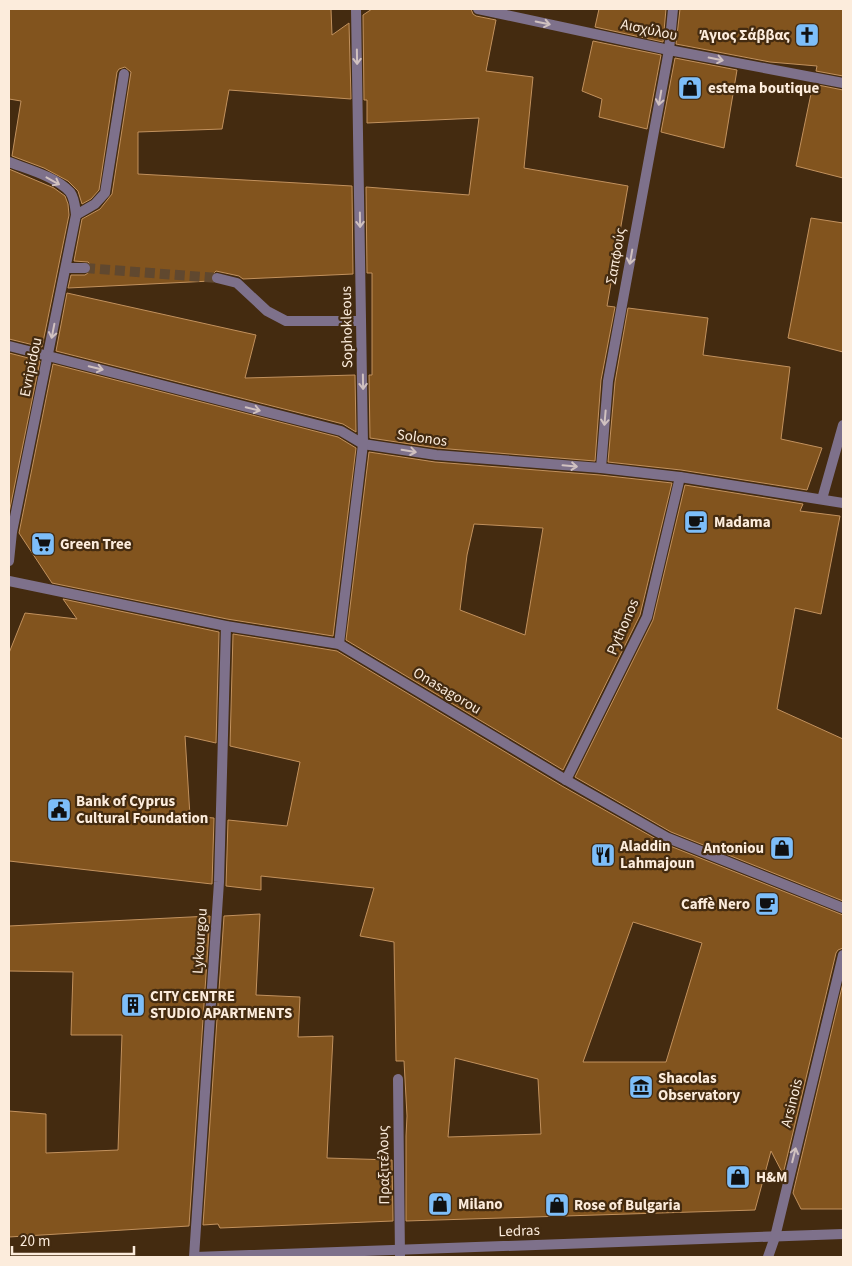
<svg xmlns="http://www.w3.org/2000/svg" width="852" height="1266" viewBox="0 0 852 1266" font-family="'Source Sans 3',sans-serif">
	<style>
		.building { fill: #82541e; stroke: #c2915d; fill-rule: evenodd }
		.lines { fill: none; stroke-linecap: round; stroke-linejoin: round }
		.street-tunnel { stroke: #60482f; stroke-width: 10; stroke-dasharray: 10 5; stroke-linecap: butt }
		.lane { stroke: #7e718b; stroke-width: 10 }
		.street { stroke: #7e718b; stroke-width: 10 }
		.oneway { stroke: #d0c1c0 }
		.labels { text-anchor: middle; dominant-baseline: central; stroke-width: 4.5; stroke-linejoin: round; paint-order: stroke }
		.street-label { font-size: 15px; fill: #fcecdc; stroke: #442b10 }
		.poi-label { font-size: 15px; font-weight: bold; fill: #fcecdc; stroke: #442b10; text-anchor: start }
	</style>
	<rect width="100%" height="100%" fill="#442b10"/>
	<!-- building -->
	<g class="building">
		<path d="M9 9H331L332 35 349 23 351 99 229 90 222 129 138 132V174L352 186 353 274 243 279 239 276 216 271 211 276V281L68 288 71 275H85L91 271V265L88 262 74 261 82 219 100 209 112 194 131 72 125 67 119 69 117 72 99 190 91 199 82 204 78 191 68 181 44 168 12 156 21 101 9 99Z"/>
		<path d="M372 9H471L473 14 476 16 496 20 486 71 533 77 524 168 628 186 607 306 615 307 601 380 595 461 437 448 370 438 369 375H372V273H367L366 187 469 195 479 118 367 123V100H364L363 15Z"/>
		<path d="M599 9H666L663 42 595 27Z"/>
		<path d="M680 9H843V76L816 71 817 66 770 62 676 44Z"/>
		<path d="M593 41 661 55 647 129 599 117 602 99 582 91Z"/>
		<path d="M675 58 737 70 724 148 661 132Z"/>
		<path d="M813 84 843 90V178L796 166Z"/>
		<path d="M9 169 54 188 65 196 68 204 69 215 42 347 9 339Z"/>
		<path d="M811 218 843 223V352L788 338Z"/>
		<path d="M67 293 256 335 245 378 355 375 356 432 343 424 56 351Z"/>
		<path d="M628 308 708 318 703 355 790 367 781 439 822 448 807 490 681 470 608 462 615 382Z"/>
		<path d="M9 353 40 361 9 513Z"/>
		<path d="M53 364 338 437 356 448 333 636 227 619 52 583 19 533Z"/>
		<path d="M369 452 435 462 600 475 672 483 640 615 563 770 346 640ZM474 524 543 528 525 635 460 610 467 555Z"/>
		<path d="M685 485 803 504 800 511 840 516 821 614 795 608 777 709 843 739V901L671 832 575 777 653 620Z"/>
		<path d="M63 599 219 632 216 743 185 736 190 816 214 818 212 884 9 861V653L25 613 77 619Z"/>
		<path d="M233 634 337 651 562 786 665 844 843 915V948L838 950 836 953 783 1174 771 1151 755 1210 406 1221V1136L407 1116 404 1061H396L394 942 360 936 374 888 261 876V890L226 886 228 820 287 826 300 762 230 746ZM633 922 702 943 666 1062H583ZM455 1058 538 1079 541 1134 448 1137Z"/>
		<path d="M260 914 256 995 300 997 298 1037 333 1036 327 1158 392 1160 393 1221 220 1228 218 1224 203 1225 224 916Z"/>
		<path d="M210 916 189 1226 9 1237V1111L46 1114V1153L118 1150 122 1035H71L73 972 9 971V926Z"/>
		<path d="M843 983V1209H801L793 1193Z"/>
	</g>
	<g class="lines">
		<!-- street-tunnel -->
		<path class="street-tunnel" d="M85 268 217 278"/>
		<!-- lane -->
		<g class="lane">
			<path d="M76 215 95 204 105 193 124 74"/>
			<path d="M217 278 237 283 267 311 286 321H361"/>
		</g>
		<!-- street -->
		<g class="street">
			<path d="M478 9 669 50 843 83"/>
			<path d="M9 162C27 169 57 177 70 192 75 199 75 207 76 215L12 532 9 561"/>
			<path d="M66 268H85"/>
			<path d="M9 346 341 431 363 444 436 455 601 468 680 477 843 503"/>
			<path d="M601 468 608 381 669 50 673 9"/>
			<path d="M822 499 843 425"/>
			<path d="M9 581 226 626 339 644 566 780 668 838 843 908"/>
			<path d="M339 644 363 444 356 9"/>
			<path d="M566 780 647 617 680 477"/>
			<path d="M398 1079 400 1257"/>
			<path d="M194 1257 219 882 226 626"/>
			<path d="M195 1257 843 1234"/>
			<path d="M768 1257 775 1237 843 955"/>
		</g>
	</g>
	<!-- one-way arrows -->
	<defs><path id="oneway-shaft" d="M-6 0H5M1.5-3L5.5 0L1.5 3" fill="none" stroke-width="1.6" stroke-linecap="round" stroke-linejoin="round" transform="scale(1.25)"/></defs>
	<g class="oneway">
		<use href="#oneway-shaft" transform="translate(543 23) rotate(12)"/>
		<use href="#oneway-shaft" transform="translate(357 57) rotate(89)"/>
		<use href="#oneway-shaft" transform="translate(716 59) rotate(11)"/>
		<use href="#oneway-shaft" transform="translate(660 98) rotate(100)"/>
		<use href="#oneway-shaft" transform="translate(53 181) rotate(29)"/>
		<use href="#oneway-shaft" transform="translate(360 220) rotate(89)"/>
		<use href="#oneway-shaft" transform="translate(631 257) rotate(100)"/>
		<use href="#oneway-shaft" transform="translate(53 331) rotate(101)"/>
		<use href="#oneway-shaft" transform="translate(96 368) rotate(14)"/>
		<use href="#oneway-shaft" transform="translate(363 382) rotate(89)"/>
		<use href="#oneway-shaft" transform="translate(253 409) rotate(14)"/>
		<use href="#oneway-shaft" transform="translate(605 418) rotate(95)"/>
		<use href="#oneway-shaft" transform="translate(409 451) rotate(9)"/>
		<use href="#oneway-shaft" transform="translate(570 466) rotate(5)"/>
		<use href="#oneway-shaft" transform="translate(794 1155) rotate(-76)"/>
	</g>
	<!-- icons -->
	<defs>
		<symbol id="church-square" viewBox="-11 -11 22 22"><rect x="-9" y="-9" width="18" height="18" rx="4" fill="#7dbef9" stroke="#442b10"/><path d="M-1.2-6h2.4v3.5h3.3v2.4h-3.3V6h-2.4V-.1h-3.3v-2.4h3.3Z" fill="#111"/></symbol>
		<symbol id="shop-square" viewBox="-11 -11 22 22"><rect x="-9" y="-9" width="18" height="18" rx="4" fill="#7dbef9" stroke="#442b10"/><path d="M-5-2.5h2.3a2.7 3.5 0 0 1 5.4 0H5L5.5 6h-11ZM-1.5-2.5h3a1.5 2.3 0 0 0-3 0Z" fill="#111"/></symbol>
		<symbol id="cafe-square" viewBox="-11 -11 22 22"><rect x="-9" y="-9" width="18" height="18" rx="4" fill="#7dbef9" stroke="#442b10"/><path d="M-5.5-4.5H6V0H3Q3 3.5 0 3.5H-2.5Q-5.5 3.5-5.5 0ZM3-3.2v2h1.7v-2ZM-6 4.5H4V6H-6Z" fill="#111"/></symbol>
		<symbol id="supermarket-square" viewBox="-11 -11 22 22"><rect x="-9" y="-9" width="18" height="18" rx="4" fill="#7dbef9" stroke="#442b10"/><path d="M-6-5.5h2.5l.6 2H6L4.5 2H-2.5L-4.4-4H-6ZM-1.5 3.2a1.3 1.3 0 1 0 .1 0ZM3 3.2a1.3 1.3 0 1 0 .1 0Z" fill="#111"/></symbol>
		<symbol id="civic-square" viewBox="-11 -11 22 22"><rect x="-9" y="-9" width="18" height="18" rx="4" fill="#7dbef9" stroke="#442b10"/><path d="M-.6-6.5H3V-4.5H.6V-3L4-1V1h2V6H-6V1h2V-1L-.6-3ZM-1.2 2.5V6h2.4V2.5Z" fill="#111"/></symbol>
		<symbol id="restaurant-square" viewBox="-11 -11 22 22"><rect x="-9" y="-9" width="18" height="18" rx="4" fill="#7dbef9" stroke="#442b10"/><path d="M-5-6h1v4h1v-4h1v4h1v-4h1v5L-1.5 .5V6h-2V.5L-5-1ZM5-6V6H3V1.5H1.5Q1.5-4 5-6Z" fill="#111"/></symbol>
		<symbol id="building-square" viewBox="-11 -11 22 22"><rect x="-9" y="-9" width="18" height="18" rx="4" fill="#7dbef9" stroke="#442b10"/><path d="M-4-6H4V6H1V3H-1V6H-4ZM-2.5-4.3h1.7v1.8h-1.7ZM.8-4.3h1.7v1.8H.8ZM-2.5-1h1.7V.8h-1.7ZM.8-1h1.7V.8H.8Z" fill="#111"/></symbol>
		<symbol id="museum-square" viewBox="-11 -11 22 22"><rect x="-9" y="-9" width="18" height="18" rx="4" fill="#7dbef9" stroke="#442b10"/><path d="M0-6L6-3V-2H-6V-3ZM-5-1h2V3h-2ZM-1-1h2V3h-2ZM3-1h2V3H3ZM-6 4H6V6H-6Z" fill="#111"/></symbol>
	</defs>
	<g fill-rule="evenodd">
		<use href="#church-square" x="793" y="21" width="28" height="28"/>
		<use href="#shop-square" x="676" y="74" width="28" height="28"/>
		<use href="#cafe-square" x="682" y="508" width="28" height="28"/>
		<use href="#supermarket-square" x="29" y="530" width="28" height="28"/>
		<use href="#civic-square" x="45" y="796" width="28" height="28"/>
		<use href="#shop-square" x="768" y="834" width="28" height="28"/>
		<use href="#restaurant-square" x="589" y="841" width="28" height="28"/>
		<use href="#cafe-square" x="753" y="890" width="28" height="28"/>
		<use href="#building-square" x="119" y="991" width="28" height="28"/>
		<use href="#museum-square" x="627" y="1073" width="28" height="28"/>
		<use href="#shop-square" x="724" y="1163" width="28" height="28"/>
		<use href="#shop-square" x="426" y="1190" width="28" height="28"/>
		<use href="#shop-square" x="543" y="1191" width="28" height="28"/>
	</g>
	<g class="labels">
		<!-- street labels -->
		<g class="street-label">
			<text transform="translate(649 30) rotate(12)">Αισχύλου</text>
			<text transform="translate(616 256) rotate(-80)">Σαπφούς</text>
			<text transform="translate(347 327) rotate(-91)">Sophokleous</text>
			<text transform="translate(31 367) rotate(-78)">Evripidou</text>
			<text transform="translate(422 438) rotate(8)">Solonos</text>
			<text transform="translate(623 627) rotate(-67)">Pythonos</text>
			<text transform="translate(447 691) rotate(31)">Onasagorou</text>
			<text transform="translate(200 941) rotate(-86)">Lykourgou</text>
			<text transform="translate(792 1103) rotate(-76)">Arsinois</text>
			<text transform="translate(384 1165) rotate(-91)">Πραξιτέλους</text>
			<text transform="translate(519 1231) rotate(-2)">Ledras</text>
		</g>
		<!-- poi labels -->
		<g class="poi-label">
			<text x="790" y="35" text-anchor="end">Άγιος Σάββας</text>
			<text x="708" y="88">estema boutique</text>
			<text x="714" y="522">Madama</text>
			<text x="60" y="544">Green Tree</text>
			<text x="76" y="801">Bank of Cyprus<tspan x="76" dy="17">Cultural Foundation</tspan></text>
			<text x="620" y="846">Aladdin<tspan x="620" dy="17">Lahmajoun</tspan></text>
			<text x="764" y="848" text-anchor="end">Antoniou</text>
			<text x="750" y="904" text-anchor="end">Caffè Nero</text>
			<text x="150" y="996">CITY CENTRE<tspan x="150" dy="17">STUDIO APARTMENTS</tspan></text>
			<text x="658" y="1078">Shacolas<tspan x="658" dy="17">Observatory</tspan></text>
			<text x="756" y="1177">H&amp;M</text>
			<text x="458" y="1204">Milano</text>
			<text x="574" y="1205">Rose of Bulgaria</text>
		</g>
	</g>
	<!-- border -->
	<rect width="852" height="1266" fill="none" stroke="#fcecdc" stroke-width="20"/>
	<!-- scale -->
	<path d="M12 1246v8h122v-8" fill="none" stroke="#fcecdc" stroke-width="2.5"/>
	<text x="20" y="1246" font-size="15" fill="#fcecdc" stroke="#442b10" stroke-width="4" paint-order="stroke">20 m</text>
</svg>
